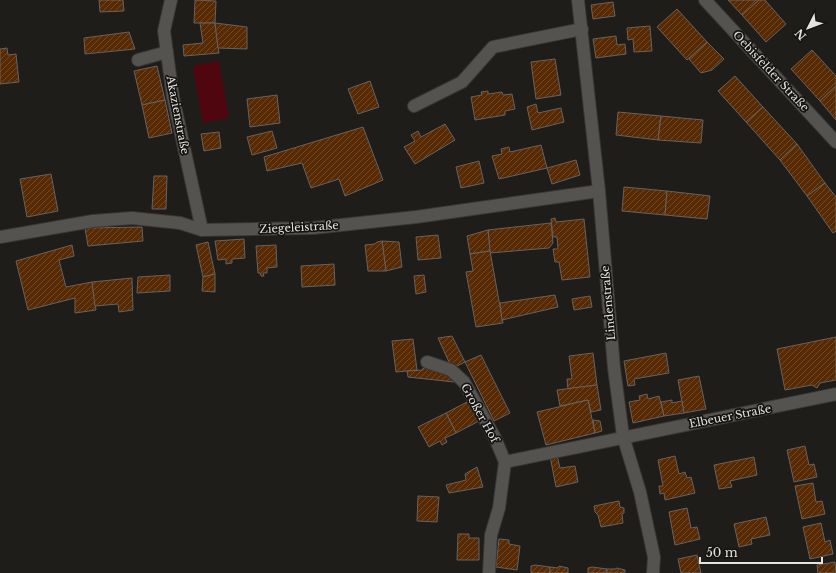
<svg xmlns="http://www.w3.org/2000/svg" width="836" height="573" viewBox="0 0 836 573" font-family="'Libre Baskerville',serif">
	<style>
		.park { fill: #50060f }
		.building { fill: url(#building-hatch); stroke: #666260 }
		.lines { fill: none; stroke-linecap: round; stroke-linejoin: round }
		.minor-casing { stroke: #383736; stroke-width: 14 }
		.minor { stroke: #555350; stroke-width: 12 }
		.labels { text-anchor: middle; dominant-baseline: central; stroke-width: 3.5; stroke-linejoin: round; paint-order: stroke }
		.street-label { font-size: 11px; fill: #e4e3e1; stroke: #151411 }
	</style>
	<defs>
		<pattern id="building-hatch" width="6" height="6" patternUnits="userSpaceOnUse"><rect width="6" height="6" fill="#582a03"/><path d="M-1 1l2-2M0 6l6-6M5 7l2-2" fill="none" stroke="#704927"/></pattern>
	</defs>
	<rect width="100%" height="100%" fill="#1e1d1a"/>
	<!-- park -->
	<path class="park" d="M219 61 229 118 203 123 193 66Z"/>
	<!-- building -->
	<g class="building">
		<path d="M99 0H123L124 11 100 12Z"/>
		<path d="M195 0 216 1 215 23H194Z"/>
		<path d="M728 0H759L742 15Z"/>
		<path d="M759 0H765L786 24 766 42 742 15Z"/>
		<path d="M613 2 615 16 593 19 591 5Z"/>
		<path d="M677 9 707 42 687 60 657 27Z"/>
		<path d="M200 23H215L219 53 184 56 183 45 203 43Z"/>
		<path d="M215 23 247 27V49L218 48Z"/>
		<path d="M650 26 652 51 634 52 633 39 628 40 627 28Z"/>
		<path d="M129 32 135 49 85 54 84 38Z"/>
		<path d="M616 36 617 45 625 44 626 54 596 58 593 39Z"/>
		<path d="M707 42 724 59 712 70 701 73 689 59Z"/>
		<path d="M7 48 8 55 16 54 19 82 0 84V49Z"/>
		<path d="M812 50 836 76V86L820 101 791 69Z"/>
		<path d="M555 59 561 95 536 99 531 62Z"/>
		<path d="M157 66 165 100 142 105 134 71Z"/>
		<path d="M735 76 763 107 746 122 718 91Z"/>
		<path d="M370 81 379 107 358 114 348 89Z"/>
		<path d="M836 86V120L820 101Z"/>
		<path d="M488 91V94L502 92 503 95 512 94 515 109 505 111V115L475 120 471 97 482 95 481 92Z"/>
		<path d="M277 95 280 123 250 127 247 99Z"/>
		<path d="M165 100 172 133 149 138 142 105Z"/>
		<path d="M536 104 538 113 561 108 564 122 532 130 527 107Z"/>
		<path d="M763 107 797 144 780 160 746 122Z"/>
		<path d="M618 112 661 116 658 140 616 135Z"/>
		<path d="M661 116 703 120 701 143 658 140Z"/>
		<path d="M445 124 455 140 415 164 404 147 415 141 411 135 418 131 421 137Z"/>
		<path d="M363 127 383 180 345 196 339 179 311 188 302 163 267 171 264 157Z"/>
		<path d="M272 131 277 148 252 155 247 137Z"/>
		<path d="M219 132 221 148 204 151 201 134Z"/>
		<path d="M797 144 825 183 807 196 780 160Z"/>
		<path d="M541 145 547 168 499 179 492 156 502 154 501 149 509 147 510 152Z"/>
		<path d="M576 160 580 175 552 184 547 168Z"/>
		<path d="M479 161 484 183 461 188 456 167Z"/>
		<path d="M51 174 58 211 27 217 20 179Z"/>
		<path d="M154 176H167L166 209H152Z"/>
		<path d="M825 183 836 197V231L833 233 807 196Z"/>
		<path d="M624 187 667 191 665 215 622 211Z"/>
		<path d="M667 191 710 196 707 219 665 215Z"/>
		<path d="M555 218 556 222 584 219 590 277 562 280 559 262H555L553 249H558L557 237H553L551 219Z"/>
		<path d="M551 223 553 243 549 248 490 253 488 230Z"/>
		<path d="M142 227 143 241 88 246 85 228Z"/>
		<path d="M488 230 490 251 470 254 467 236Z"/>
		<path d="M438 235 441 258 418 260 416 237Z"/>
		<path d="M244 239 245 258 232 259V263L226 264V259L218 260 215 241Z"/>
		<path d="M382 241 399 242 402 267 386 271Z"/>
		<path d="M382 241 386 271H368L365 245 375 244 377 242Z"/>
		<path d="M208 242 215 274 203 277 196 245Z"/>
		<path d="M72 245 74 256 59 260 66 287 92 282 96 310 75 313V298L28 310 16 261Z"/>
		<path d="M276 245 277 267 267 268V273H263L264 276H261L260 273H258L256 246Z"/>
		<path d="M490 251 503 323 476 327 466 272 473 271 470 254Z"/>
		<path d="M334 264 335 285 302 287 301 266Z"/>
		<path d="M215 274V292L202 291 203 277Z"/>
		<path d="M170 275V291L137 293 138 277Z"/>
		<path d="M424 275 426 292 416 294 414 276Z"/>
		<path d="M132 278 133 310 119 312 118 304 95 306 92 282Z"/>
		<path d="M555 295 558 307 502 320 500 303Z"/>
		<path d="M590 296 592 307 574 310 572 299Z"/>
		<path d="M452 336 465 362 455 367 449 362 438 338Z"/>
		<path d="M836 337V380L820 383 817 388 812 385 785 390 777 349Z"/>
		<path d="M413 339 417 370 396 372 392 341Z"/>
		<path d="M593 353 597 385 568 389 567 379H572L569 356Z"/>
		<path d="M666 353 669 373 634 379 635 385 628 386 624 361Z"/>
		<path d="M481 355 510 413 494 421 465 362Z"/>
		<path d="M423 368 448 371 458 380 454 382 408 377 407 371 423 370Z"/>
		<path d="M699 376 706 409 684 413 678 380Z"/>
		<path d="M597 385 601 410 591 412 588 400 560 406 557 390Z"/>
		<path d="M647 394 648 399 659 396 664 416 633 423 629 402 640 400 639 396Z"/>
		<path d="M588 400 595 433 546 445 537 412Z"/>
		<path d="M672 400V403L682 401 684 413 664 416 661 402Z"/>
		<path d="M469 401 479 421 456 433 446 413Z"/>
		<path d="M446 413 456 433 445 438 447 442 442 445 440 441 429 447 418 427Z"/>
		<path d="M593 420 600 421 602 431 595 433Z"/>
		<path d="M805 446 809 465 814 464 817 477 794 482 787 450Z"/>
		<path d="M557 455 560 468 575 466 578 482 556 487 550 456Z"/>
		<path d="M675 456 679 474 685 472 687 478 691 477 695 493 665 500 664 493 660 494 659 486H663L658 460Z"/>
		<path d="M754 457 757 475 730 481 732 487 719 489 714 465Z"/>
		<path d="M477 467 483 487 449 493 446 485 466 480 465 474Z"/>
		<path d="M813 483 816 502 822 501 825 514 802 519 795 486Z"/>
		<path d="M418 496 439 497 437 522 417 521Z"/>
		<path d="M619 501 620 507 624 508V513L622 514 623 523 601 527 598 515 595 512 594 506Z"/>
		<path d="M687 508 691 528 697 527 700 539 675 545 669 512Z"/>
		<path d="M766 517 770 535 751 539 752 544 739 547 734 524Z"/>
		<path d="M821 523 825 542 830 540 833 554 810 559 803 527Z"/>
		<path d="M458 534H469V538H479V560H457Z"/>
		<path d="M499 539 509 540V544L520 546 517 570 496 567Z"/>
		<path d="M697 555 701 573H681L678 559Z"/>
		<path d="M835 562 836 573H818L817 565Z"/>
		<path d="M535 565 550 567V573H531V566Z"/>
		<path d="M559 566 568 568V573H550V567L558 568Z"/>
		<path d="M592 567 607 569V573H588V568Z"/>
		<path d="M617 568 625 570V573H607V569H615Z"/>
	</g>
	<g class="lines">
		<defs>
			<g id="minor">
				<path d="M171 0 164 31 173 97 202 230"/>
				<path d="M578 0 599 191 614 368 623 436 640 492 654 557 653 573"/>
				<path d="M705 0 836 142"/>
				<path d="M138 60 167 52"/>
				<path d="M414 106 462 82 493 47 582 29"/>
				<path d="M0 237 93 221 132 218 180 223 202 230 313 228 416 217 599 191"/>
				<path d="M427 362 451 370 464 382 495 438 505 462 499 508 491 535 489 573"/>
				<path d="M505 462 836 394"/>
			</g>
		</defs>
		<!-- minor casing -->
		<use href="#minor" class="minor-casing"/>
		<!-- minor -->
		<use href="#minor" class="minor"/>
	</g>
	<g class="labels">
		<!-- street labels -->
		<g class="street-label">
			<text transform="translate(771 71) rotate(47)">Oebisfelder Straße</text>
			<text transform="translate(178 115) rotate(79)">Akazienstraße</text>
			<text transform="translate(299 227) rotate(-3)">Ziegeleistraße</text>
			<text transform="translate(608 303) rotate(-95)">Lindenstraße</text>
			<text transform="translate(480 413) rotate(61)">Großer Hof</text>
			<text transform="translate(730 416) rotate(-11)">Elbeuer Straße</text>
		</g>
	</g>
	<!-- north arrow -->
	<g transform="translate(808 28) rotate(228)" stroke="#151411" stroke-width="3" paint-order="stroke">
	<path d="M0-3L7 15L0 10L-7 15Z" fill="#e4e3e1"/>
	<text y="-6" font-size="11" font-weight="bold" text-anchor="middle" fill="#e4e3e1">N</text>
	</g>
	<!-- scale -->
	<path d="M700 557v6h122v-6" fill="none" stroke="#e4e3e1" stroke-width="2"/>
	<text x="706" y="557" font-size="12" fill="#e4e3e1" stroke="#151411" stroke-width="3" paint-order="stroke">50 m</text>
</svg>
